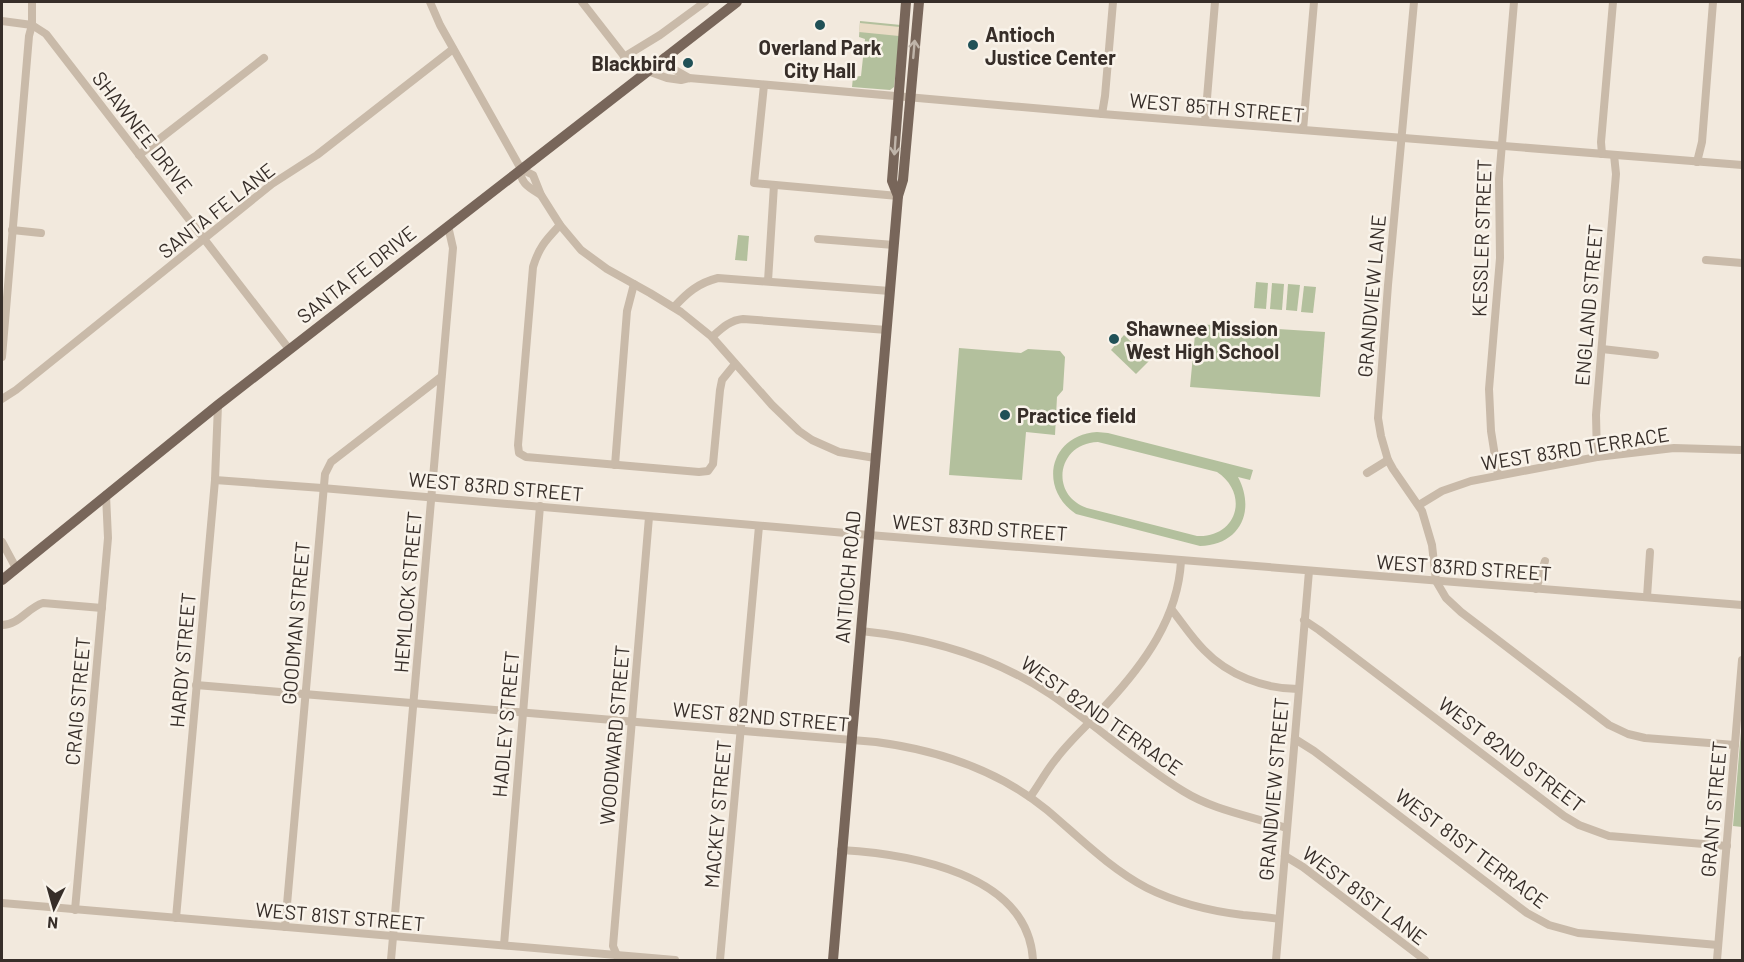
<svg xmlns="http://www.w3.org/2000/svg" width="1744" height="962" viewBox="0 0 1744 962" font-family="Barlow,sans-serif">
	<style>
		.green { fill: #b3c09d; fill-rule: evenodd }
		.plaza { fill: #e9dbc5 }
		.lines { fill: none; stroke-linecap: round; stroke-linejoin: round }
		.minor { stroke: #c9baa9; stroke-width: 8 }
		.major { stroke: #78665a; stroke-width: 10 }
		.oneway { stroke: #bfb4a9 }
		.poi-dot { fill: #205157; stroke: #f9f3ea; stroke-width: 2 }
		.labels { text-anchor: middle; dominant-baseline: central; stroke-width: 5; stroke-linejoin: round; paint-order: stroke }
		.poi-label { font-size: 20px; font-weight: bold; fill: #372e29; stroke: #f9f3ea; text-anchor: start }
		.street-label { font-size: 20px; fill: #372e29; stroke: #f9f3ea }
	</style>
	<rect width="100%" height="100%" fill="#f2e9dd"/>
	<!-- green -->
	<g class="green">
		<path d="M860 21 901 25 894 87 890 90 852 87 853 77 861 76 865 39 859 37Z"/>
		<path d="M738 235 749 236 747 261 735 260Z"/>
		<path d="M1256 282 1268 283 1266 309 1254 308Z"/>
		<path d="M1272 283 1284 284 1282 310 1270 309Z"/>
		<path d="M1288 284 1300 285 1297 311 1286 310Z"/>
		<path d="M1304 286 1316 287 1313 313 1301 312Z"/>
		<path d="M1196 324 1325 332 1320 397 1190 387Z"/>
		<path d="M1124 335 1150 360 1136 374 1111 350Z"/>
		<path d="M959 348 1021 353 1028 349 1060 351 1065 357 1063 390 1057 397 1055 435 1026 432 1022 480 949 475Z"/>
		<path d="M1097 432 1108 433 1253 470 1250 480 1238 477C1256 511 1240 545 1200 546L1076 514C1038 489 1049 435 1097 432ZM1098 442 1217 472C1250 494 1237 538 1197 536L1087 508C1049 495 1057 443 1098 442Z"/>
		<path d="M1742 719V827L1733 826Z"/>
	</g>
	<!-- plaza -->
	<path class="plaza" d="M860 23 900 27 899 36 859 32Z"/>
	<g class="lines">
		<!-- minor -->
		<g class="minor">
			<path d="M430 2 440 25 521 169"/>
			<path d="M582 2 631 65 667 78 681 80 689 78 1102 114 1742 165"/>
			<path d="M1414 2 1388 285 1378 418 1381 436 1388 460 1393 469 1422 511 1432 545 1436 581 1446 598 1461 612 1609 725 1628 734 1645 738 1735 745"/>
			<path d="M2 21 32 25 46 34 289 349"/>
			<path d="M624 57 660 35 705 2"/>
			<path d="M664 57 675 70 689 78"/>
			<path d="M764 85 754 183 898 196"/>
			<path d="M1102 114 1105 96 1113 2"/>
			<path d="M1205 122 1215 2"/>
			<path d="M1303 130 1314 2"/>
			<path d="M1602 154 1601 142 1613 2"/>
			<path d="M139 155 264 58"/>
			<path d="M1697 162 1702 142 1713 2"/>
			<path d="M521 169 533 175 541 195 560 225 581 250 607 269 650 293 681 312 712 337 772 405 799 431 812 440 839 452 875 458"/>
			<path d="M521 169C519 183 530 188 541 195"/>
			<path d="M560 225C546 240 539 247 533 267L518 445 519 453 526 457 699 472 708 471 713 464 720 390 722 380 735 364"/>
			<path d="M12 230 41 233"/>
			<path d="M818 239 894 245"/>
			<path d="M1706 260 1742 263"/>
			<path d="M768 281 774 185"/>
			<path d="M674 307C687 293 698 283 718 278L890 291"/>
			<path d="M712 337C722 328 730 320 743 319L887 330"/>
			<path d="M1602 349 1655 355"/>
			<path d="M2 357 29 36 32 25V2"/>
			<path d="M2 399 16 390 272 184 317 155 453 49"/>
			<path d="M1597 457 1596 415 1616 174 1614 155"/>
			<path d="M615 465 627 311 634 284"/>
			<path d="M1367 473 1388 460"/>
			<path d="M1498 475 1491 431 1489 389 1500 258 1499 179 1514 2"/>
			<path d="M215 480 322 488 869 535 1742 605"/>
			<path d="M1419 505 1442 491 1471 481 1597 457 1674 448 1742 450"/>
			<path d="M2 542 16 568"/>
			<path d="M1536 589 1545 561"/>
			<path d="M1647 597 1650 552"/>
			<path d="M1172 610C1183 624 1192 638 1204 650 1228 675 1264 689 1298 689"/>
			<path d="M1304 620 1319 630 1564 816 1579 825 1609 836 1727 846"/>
			<path d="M2 625C19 625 27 608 43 603L102 608"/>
			<path d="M861 631C929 638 993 656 1050 694 1096 725 1137 763 1183 791 1215 811 1252 816 1286 828"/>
			<path d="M196 685 876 742C937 750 998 770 1047 810 1079 837 1109 868 1147 888 1177 903 1210 911 1243 915 1255 916 1267 917 1279 919"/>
			<path d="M1295 739 1314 751 1527 913 1549 925 1578 933 1718 945"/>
			<path d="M1030 797C1039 785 1046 771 1056 759 1071 739 1090 723 1106 705 1144 664 1178 618 1181 561"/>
			<path d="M841 850C909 854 1028 873 1033 960"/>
			<path d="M1285 856 1303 867 1425 960"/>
			<path d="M2 903 675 960"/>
			<path d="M75 910 108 538 106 495"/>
			<path d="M176 918 215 480 218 405"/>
			<path d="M285 927 325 474 331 462 441 377"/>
			<path d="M504 945 540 506"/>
			<path d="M618 958 613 946 649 517"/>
			<path d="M391 960 453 248 448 226"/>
			<path d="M720 960 759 526"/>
			<path d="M1276 960 1309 571"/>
			<path d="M1717 960 1742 660"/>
		</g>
		<!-- major -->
		<g class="major">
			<path d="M898 196 892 181 906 2"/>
			<path d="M2 580 218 405 737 2"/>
			<path d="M833 960 898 196 903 180 919 2"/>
		</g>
	</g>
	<!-- one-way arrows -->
	<defs><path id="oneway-shaft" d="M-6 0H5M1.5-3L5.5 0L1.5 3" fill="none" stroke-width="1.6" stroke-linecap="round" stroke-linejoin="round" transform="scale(1.5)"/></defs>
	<g class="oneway">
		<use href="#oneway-shaft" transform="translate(914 49) rotate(-85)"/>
		<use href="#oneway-shaft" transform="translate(895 146) rotate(94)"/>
	</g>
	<!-- markers -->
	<g class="poi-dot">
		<circle cx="820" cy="25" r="6"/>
		<circle cx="973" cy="45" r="6"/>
		<circle cx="688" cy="63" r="6"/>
		<circle cx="1114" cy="339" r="6"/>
		<circle cx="1005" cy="415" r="6"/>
	</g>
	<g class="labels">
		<!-- poi labels -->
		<g class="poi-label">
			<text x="985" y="34">Antioch<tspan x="985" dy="23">Justice Center</tspan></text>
			<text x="820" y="47" text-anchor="middle">Overland Park<tspan x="820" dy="23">City Hall</tspan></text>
			<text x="676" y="63" text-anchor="end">Blackbird</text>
			<text x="1126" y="328">Shawnee Mission<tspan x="1126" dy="23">West High School</tspan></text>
			<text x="1017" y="415">Practice field</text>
		</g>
		<!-- street labels -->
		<g class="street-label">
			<text transform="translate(1217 107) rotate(5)">WEST 85TH STREET</text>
			<text transform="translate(143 132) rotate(52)">SHAWNEE DRIVE</text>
			<text transform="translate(216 210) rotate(-38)">SANTA FE LANE</text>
			<text transform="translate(1481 238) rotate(-88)">KESSLER STREET</text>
			<text transform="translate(356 274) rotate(-38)">SANTA FE DRIVE</text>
			<text transform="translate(1371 296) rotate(-85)">GRANDVIEW LANE</text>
			<text transform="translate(1588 305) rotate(-85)">ENGLAND STREET</text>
			<text transform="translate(1575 448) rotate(-9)">WEST 83RD TERRACE</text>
			<text transform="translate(496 486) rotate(5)">WEST 83RD STREET</text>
			<text transform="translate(980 527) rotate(4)">WEST 83RD STREET</text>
			<text transform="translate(1464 567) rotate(4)">WEST 83RD STREET</text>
			<text transform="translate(847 577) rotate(-85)">ANTIOCH ROAD</text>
			<text transform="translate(407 592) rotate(-85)">HEMLOCK STREET</text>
			<text transform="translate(295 623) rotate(-85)">GOODMAN STREET</text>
			<text transform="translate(182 660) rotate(-85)">HARDY STREET</text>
			<text transform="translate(77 701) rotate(-85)">CRAIG STREET</text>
			<text transform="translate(1102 715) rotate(35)">WEST 82ND TERRACE</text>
			<text transform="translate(761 716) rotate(5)">WEST 82ND STREET</text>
			<text transform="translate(505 724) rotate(-85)">HADLEY STREET</text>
			<text transform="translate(614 735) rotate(-85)">WOODWARD STREET</text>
			<text transform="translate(1512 754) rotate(37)">WEST 82ND STREET</text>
			<text transform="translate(1273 789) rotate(-85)">GRANDVIEW STREET</text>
			<text transform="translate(1713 809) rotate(-85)">GRANT STREET</text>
			<text transform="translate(717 814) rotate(-85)">MACKEY STREET</text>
			<text transform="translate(1472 848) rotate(37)">WEST 81ST TERRACE</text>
			<text transform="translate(1365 895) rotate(37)">WEST 81ST LANE</text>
			<text transform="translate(340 916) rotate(5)">WEST 81ST STREET</text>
		</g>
	</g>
	<!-- border -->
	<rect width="1744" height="962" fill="none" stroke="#372e29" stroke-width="6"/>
	<!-- north arrow -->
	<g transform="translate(54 908) rotate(185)" stroke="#f9f3ea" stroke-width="4.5" paint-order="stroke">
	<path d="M0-4.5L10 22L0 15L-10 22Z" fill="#372e29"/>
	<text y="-9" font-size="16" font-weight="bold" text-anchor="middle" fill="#372e29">N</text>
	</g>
</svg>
